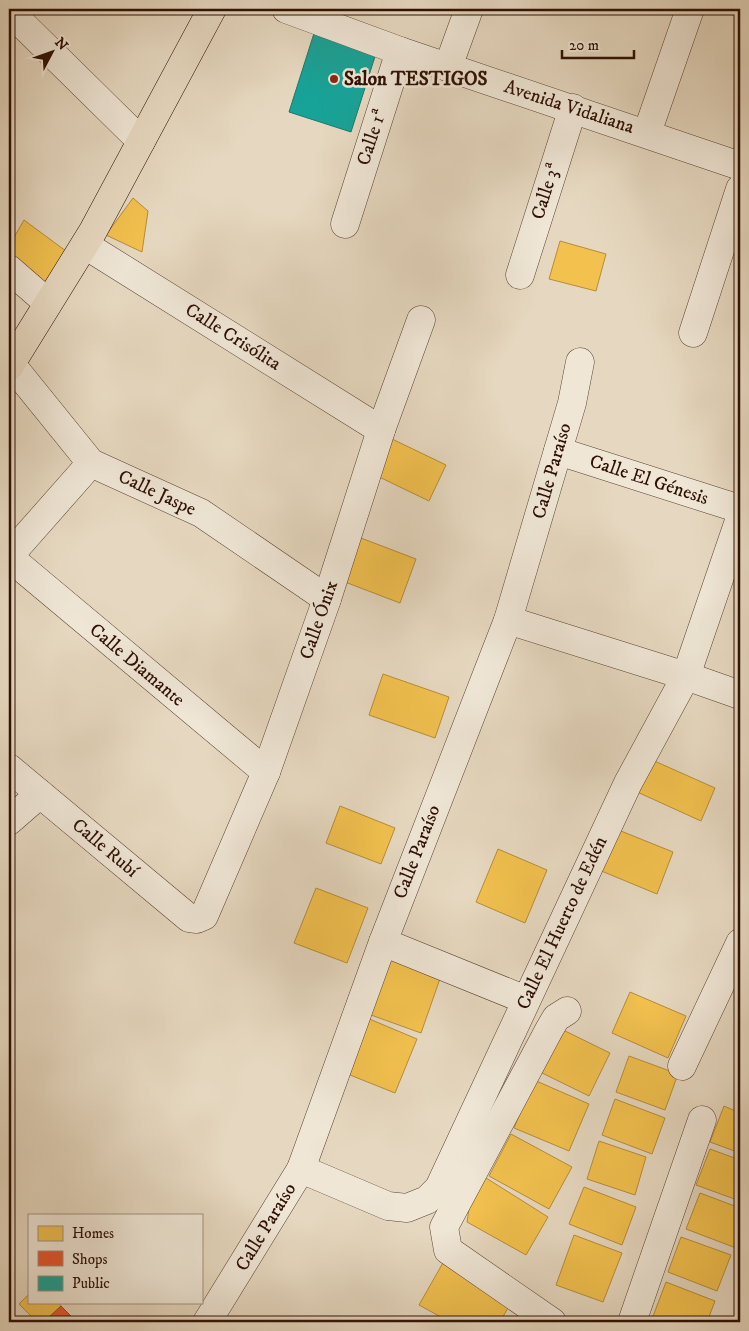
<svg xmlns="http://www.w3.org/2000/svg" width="749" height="1331" viewBox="0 0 749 1331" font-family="'IM FELL DW Pica',serif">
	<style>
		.homes { fill: #f2c14e; stroke: #b78c38 }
		.shops { fill: #e4572e; stroke: #ad4121 }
		.public { fill: #17a398; stroke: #1e776b }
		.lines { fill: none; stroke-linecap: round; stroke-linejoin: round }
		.minor-casing { stroke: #5c4132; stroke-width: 29 }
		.major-casing { stroke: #2e0f03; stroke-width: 29 }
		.minor { stroke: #efe6d6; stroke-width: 28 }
		.major { stroke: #e6d8c0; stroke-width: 28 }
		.poi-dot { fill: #8f2418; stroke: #efe6d6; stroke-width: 2 }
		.labels { text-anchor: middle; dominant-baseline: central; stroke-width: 5; stroke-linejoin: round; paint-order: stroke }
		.poi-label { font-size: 19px; font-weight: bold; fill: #2e0f03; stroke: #efe6d6; text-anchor: start }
		.street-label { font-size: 19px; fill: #2e0f03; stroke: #efe6d6 }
	</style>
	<rect width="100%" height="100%" fill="#e6d8c0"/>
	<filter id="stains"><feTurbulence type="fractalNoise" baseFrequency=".004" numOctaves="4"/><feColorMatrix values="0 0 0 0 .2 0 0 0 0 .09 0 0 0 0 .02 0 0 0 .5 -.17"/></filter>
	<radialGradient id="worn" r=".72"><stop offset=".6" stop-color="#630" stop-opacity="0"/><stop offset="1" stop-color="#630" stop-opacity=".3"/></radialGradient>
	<!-- homes -->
	<g class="homes">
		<path d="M133 198 148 211 142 252 106 235Z"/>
		<path d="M24 220 74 257 51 292 9 264V246Z"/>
		<path d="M560 241 606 254 596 291 549 279Z"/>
		<path d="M390 438 446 465 429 501 373 474Z"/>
		<path d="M353 535 416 559 400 603 337 579Z"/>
		<path d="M383 674 449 697 435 738 369 715Z"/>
		<path d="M650 759 715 788 701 821 635 791Z"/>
		<path d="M340 806 395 828 381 864 326 843Z"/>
		<path d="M616 829 673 852 657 894 599 870Z"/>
		<path d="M498 849 547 870 525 923 476 902Z"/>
		<path d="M316 888 368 908 347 963 294 943Z"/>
		<path d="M392 955 442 973 421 1033 371 1015Z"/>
		<path d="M630 992 686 1016 668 1058 612 1033Z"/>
		<path d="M367 1018 417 1039 395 1093 345 1073Z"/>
		<path d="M557 1027 610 1053 589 1096 536 1070Z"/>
		<path d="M629 1056 678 1074 665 1110 616 1092Z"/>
		<path d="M534 1080 589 1104 569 1151 514 1128Z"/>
		<path d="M615 1099 665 1118 652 1154 602 1135Z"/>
		<path d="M724 1106 740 1113V1153L710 1142Z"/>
		<path d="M511 1134 572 1167 549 1209 489 1176Z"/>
		<path d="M599 1141 646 1157 635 1195 587 1179Z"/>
		<path d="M710 1149 740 1160V1201L696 1185Z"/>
		<path d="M475 1171 548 1217 526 1255 467 1222Z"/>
		<path d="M584 1187 636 1207 622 1245 569 1224Z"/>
		<path d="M700 1193 740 1208V1235L736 1248 686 1229Z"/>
		<path d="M574 1235 622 1253 603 1302 556 1285Z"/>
		<path d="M681 1237 731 1255 717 1291 668 1272Z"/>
		<path d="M444 1261 513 1299 500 1322H450L419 1305Z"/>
		<path d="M666 1282 715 1301 707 1322H662L652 1319Z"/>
		<path d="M29 1294V1302H58L61 1306 44 1322H37L19 1304Z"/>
	</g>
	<!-- shops -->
	<path class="shops" d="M61 1306 72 1317 67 1322H46L45 1321Z"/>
	<!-- public -->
	<path class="public" d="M316 27 378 47 351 132 289 112Z"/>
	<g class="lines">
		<defs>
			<g id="minor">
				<path d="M286 9 400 51 740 166"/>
				<path d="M9 11 141 141"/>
				<path d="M448 67 469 9"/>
				<path d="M647 133 690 9"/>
				<path d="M345 224 400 51"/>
				<path d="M85 245 381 430"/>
				<path d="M9 269 48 303"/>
				<path d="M520 275 573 108"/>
				<path d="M693 333 740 189"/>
				<path d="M11 364 91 463 201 513 327 599"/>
				<path d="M558 451 740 509"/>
				<path d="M9 556 91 463"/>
				<path d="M9 557 266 772"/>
				<path d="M508 620 686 676 740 695"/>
				<path d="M9 768 189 918 197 919 204 916 266 772 327 599 381 430 421 320"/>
				<path d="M9 821 40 794"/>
				<path d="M383 942 526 1000"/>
				<path d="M682 1066 740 943"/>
				<path d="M301 1169 388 1206 407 1208 427 1200 439 1188 628 783 686 676 740 518"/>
				<path d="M207 1322 301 1169 383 942 508 620 572 403 580 362"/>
				<path d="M552 1322 448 1250 444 1227 549 1030 556 1018 567 1011"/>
				<path d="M632 1322 702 1120"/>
			</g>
			<path id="major" d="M9 367 93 231 212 9"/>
		</defs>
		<!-- minor casing -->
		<use href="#minor" class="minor-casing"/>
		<!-- major casing -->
		<use href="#major" class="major-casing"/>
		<!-- minor -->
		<use href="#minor" class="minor"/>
		<!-- major -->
		<use href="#major" class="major"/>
	</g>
	<!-- markers -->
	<circle class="poi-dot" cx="334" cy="79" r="5"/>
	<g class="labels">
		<!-- poi labels -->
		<g class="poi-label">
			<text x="344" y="79">Salon TESTIGOS</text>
		</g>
		<!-- street labels -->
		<g class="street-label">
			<text transform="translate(569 107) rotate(18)">Avenida Vidaliana</text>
			<text transform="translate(372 137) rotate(-72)">Calle 1ª</text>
			<text transform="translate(546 191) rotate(-73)">Calle 3ª</text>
			<text transform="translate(233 337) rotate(32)">Calle Crisólita</text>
			<text transform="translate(552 471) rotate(-74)">Calle Paraíso</text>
			<text transform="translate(649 480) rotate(18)">Calle El Génesis</text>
			<text transform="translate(157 493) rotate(25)">Calle Jaspe</text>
			<text transform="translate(319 620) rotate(-71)">Calle Ónix</text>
			<text transform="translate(137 665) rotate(40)">Calle Diamante</text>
			<text transform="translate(105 848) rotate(40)">Calle Rubí</text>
			<text transform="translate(417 852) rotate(-69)">Calle Paraíso</text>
			<text transform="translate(562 923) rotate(-65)">Calle El Huerto de Edén</text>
			<text transform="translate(266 1227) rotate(-59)">Calle Paraíso</text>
		</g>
	</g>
	<!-- margin -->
	<rect width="749" height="1331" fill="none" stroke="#e6d8c0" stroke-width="30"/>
	<rect x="10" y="10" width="729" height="1311" fill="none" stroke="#2e0f03" stroke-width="2.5"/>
	<rect x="15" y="15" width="719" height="1301" fill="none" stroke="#2e0f03"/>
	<!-- legend -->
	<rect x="28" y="1214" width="175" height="90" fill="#efe6d6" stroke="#a29082"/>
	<rect x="38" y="1226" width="25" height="15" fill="#f2c14e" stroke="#a29082"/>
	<text x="72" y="1238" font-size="15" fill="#2e0f03">Homes</text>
	<rect x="38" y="1251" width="25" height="15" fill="#e4572e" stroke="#a29082"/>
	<text x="72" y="1264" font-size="15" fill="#2e0f03">Shops</text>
	<rect x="38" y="1276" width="25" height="15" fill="#17a398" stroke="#a29082"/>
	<text x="72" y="1288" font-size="15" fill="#2e0f03">Public</text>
	<!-- north arrow -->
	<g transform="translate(52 52) rotate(49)" stroke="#efe6d6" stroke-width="4" paint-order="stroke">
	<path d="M0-4L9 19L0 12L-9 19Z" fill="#2e0f03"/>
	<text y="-8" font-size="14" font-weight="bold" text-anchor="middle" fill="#2e0f03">N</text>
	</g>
	<!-- scale -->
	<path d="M562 50v8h72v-8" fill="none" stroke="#2e0f03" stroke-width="2.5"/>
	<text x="569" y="50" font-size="15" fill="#2e0f03" stroke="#efe6d6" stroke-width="4" paint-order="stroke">20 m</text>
	<rect width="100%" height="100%" filter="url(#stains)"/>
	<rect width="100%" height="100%" fill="url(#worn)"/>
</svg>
